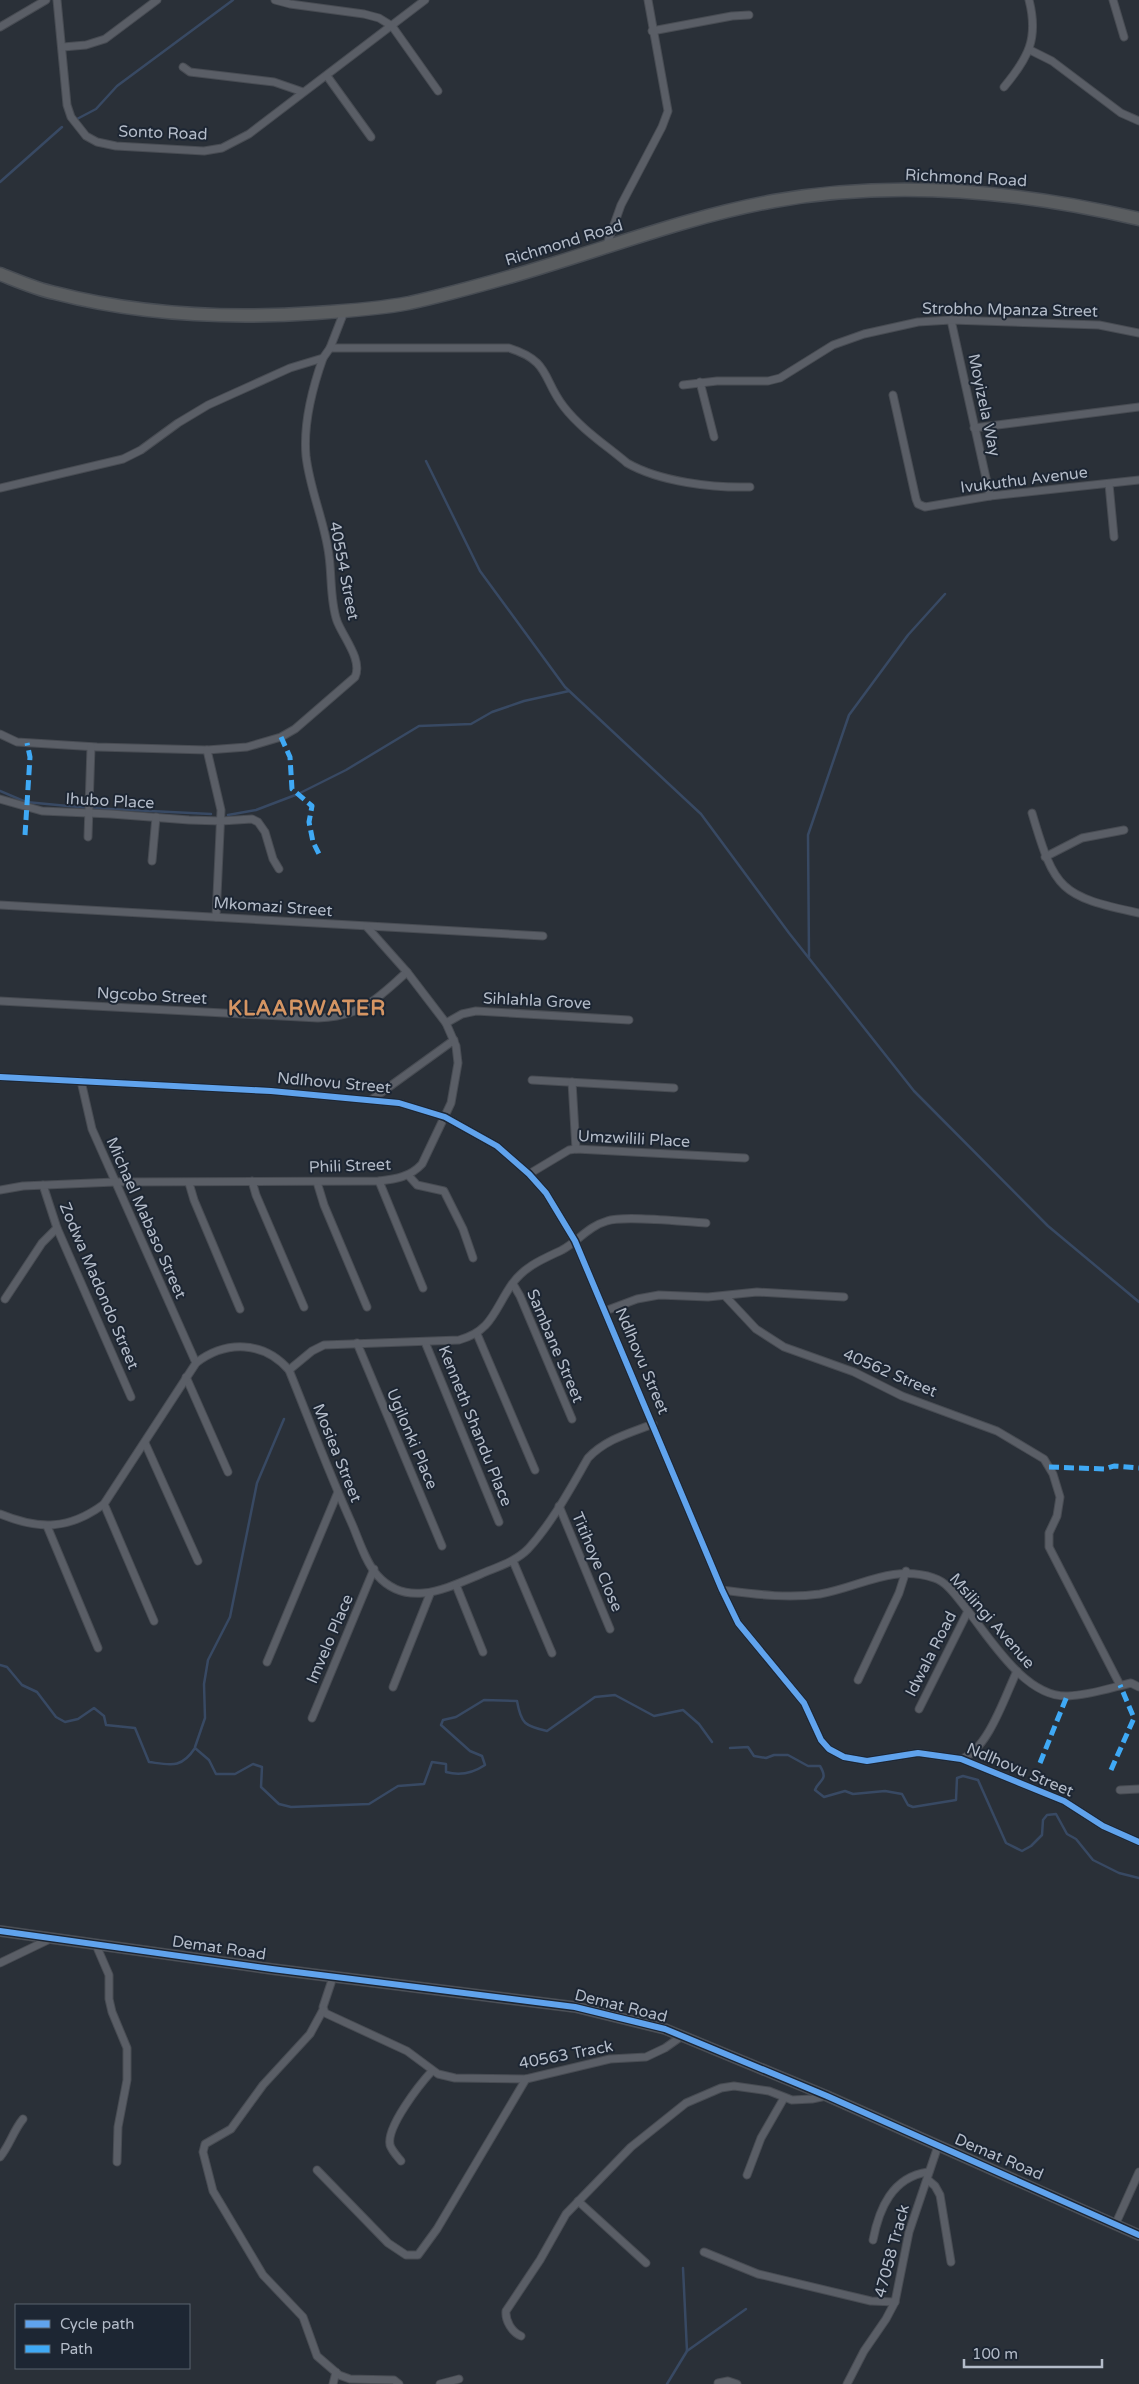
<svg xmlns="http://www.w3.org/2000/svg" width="1139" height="2384" viewBox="0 0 1139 2384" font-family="'Varela Round',sans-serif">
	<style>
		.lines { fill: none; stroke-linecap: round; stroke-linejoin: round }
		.stream { stroke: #384963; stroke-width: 2.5 }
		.street-casing { stroke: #484c53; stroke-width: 9 }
		.secondary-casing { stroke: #484c53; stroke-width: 12 }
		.highway-casing { stroke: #474c53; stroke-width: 15 }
		.street { stroke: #5a5e66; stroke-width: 7 }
		.secondary { stroke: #595d64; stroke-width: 10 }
		.highway { stroke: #5a5d60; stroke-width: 12 }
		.quiet { stroke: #3fa9f5; stroke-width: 5; stroke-dasharray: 10 5; stroke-linecap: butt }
		.cycleway-casing { stroke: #1d2633; stroke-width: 9 }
		.cycleway { stroke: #60a3ed; stroke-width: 6 }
		.labels { text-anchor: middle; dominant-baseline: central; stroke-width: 4; stroke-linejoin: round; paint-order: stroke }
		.street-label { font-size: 16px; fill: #b4bcc9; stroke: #1d2633 }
		.district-label { font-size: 21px; font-weight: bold; letter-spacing: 1px; fill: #d59563; stroke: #1d2633 }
	</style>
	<rect width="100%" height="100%" fill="#2a3038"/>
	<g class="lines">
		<!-- stream -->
		<g class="stream">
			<path d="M77 119 96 109 117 86 233 0"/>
			<path d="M0 182 62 127"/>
			<path d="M426 461 480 571 565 687 701 814 789 933 914 1091 1048 1226 1139 1302"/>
			<path d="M0 791 26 802 89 808 211 814"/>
			<path d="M228 815 256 810 298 794 346 770 419 726 471 724 492 712 524 701 569 691"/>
			<path d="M809 957 808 835 849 715 908 635 945 594"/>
			<path d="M0 1665 7 1667 22 1685 37 1692 56 1717 65 1722 78 1719 94 1708 104 1716 106 1725 135 1728 149 1762C171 1765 181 1769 195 1748L209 1760 216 1774H235L253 1764 262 1767 261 1787 279 1804 291 1807 369 1804 398 1786 424 1784 432 1762 446 1764V1772C460 1776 473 1773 485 1765L482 1756 470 1751 441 1725 443 1720 456 1717 484 1700 517 1701C521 1724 525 1726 547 1731L595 1697 615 1695 654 1716 683 1710 699 1724 712 1742"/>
			<path d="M195 1747 205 1718 204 1684 208 1660 230 1617 257 1483 284 1419"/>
			<path d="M730 1748 748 1747 754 1756 766 1758 774 1755H788L808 1766H820C829 1781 819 1779 815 1790L824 1797 845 1791 853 1794 885 1791 902 1794 908 1805 913 1807 956 1800 957 1778 963 1776 978 1780 1006 1843 1022 1851 1031 1846 1042 1835 1043 1820 1047 1815 1056 1814 1067 1834 1076 1839 1093 1860 1119 1873 1139 1878"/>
			<path d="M683 2268 687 2351"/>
			<path d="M667 2384 687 2351 746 2309"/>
		</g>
		<defs>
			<g id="street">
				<path d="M57 0 67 105 71 117 86 136 97 142 116 146 204 151 222 148 249 134 425 0"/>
				<path d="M275 0 290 4 364 14 379 18 392 26 438 91"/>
				<path d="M1113 0 1124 37"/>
				<path d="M0 27 46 0"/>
				<path d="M652 31 732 16 749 15"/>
				<path d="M63 47 86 45 105 39 157 0"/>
				<path d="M1030 50 1052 61 1121 113 1139 121"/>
				<path d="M183 67 190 72 274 82 303 92"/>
				<path d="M327 76 371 137"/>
				<path d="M1004 87C1028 58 1039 39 1029 0"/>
				<path d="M606 247 621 205 662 127 668 111 648 0"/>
				<path d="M951 320 990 496"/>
				<path d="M330 348H509C551 361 542 379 564 407 581 429 607 446 627 463 660 482 713 488 750 487"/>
				<path d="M700 382 714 437"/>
				<path d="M683 385 717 381H768L780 378 833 345 864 334 918 322 951 320 1099 325 1139 333"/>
				<path d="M893 395 916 499 918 504 925 507 990 496 1139 480"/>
				<path d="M974 428 1139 407"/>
				<path d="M1109 484 1114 537"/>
				<path d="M0 488 123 459 141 450 178 423 208 405 290 368 323 358 330 348 344 312"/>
				<path d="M0 734 17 742 97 747 207 750 247 747 281 737 295 729 355 677C363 660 343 637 337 621 330 601 332 577 329 556 325 522 310 491 306 456 303 423 312 389 323 358"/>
				<path d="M207 750 221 810 216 917"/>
				<path d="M0 799 42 811 111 814 189 820 221 821 252 819 258 822 265 832 273 859 279 869"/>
				<path d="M1032 813C1055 891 1060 896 1139 913"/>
				<path d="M88 837 91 747"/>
				<path d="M1045 857 1082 838 1124 830"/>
				<path d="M152 861 156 817"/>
				<path d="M0 905 543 936"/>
				<path d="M0 1001 318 1018C363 1016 375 1000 407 972"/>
				<path d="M446 1023 462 1014 476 1011 629 1020"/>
				<path d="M0 1077 271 1091 399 1103 445 1117 497 1146 529 1174 546 1193 575 1241 722 1590 738 1623 804 1703 821 1740 829 1749 844 1757 867 1761 918 1753 961 1759 1064 1801 1103 1826 1139 1842"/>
				<path d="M532 1080 674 1088"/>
				<path d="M81 1081 92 1129 196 1363"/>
				<path d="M572 1082 576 1149"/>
				<path d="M371 1100 454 1040"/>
				<path d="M529 1174 569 1150 576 1149 745 1158"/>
				<path d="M408 1175 417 1185 444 1191 463 1229 473 1258"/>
				<path d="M252 1181 256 1195 304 1307"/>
				<path d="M379 1181 423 1288"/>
				<path d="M317 1182 324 1205 367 1307"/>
				<path d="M189 1183 194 1200 240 1309"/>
				<path d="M43 1185 57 1228 131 1397"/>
				<path d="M0 1190 23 1186 115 1182 379 1181C396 1179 410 1177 422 1164L451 1103 458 1063 456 1046 446 1023 407 972 367 927"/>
				<path d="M513 1284 520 1296 572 1419"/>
				<path d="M726 1297 756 1329 784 1347 854 1372 902 1396 997 1431 1044 1459 1053 1474 1060 1497 1057 1516 1049 1533V1547L1120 1685"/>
				<path d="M5 1299 42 1243 57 1228"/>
				<path d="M605 1311 637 1299 659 1295 708 1297 757 1292 844 1297"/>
				<path d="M477 1334 535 1470"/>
				<path d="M425 1342 499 1522"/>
				<path d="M357 1343 442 1546"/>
				<path d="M289 1370 312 1351 324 1345 459 1340C492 1331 494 1310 512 1284 525 1266 543 1259 562 1250 578 1241 589 1226 607 1221 624 1215 685 1222 706 1223"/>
				<path d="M186 1377 228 1472"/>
				<path d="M145 1443 198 1561"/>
				<path d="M104 1504 154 1621"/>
				<path d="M559 1506 610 1629"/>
				<path d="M0 1514C39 1530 69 1530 104 1504L196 1363C226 1340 264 1341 289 1370 310 1422 329 1473 352 1524 359 1540 365 1561 377 1575 407 1609 447 1588 481 1574 497 1567 515 1562 528 1549 552 1523 570 1489 588 1458 606 1439 630 1433 653 1424"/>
				<path d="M47 1526 98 1648"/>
				<path d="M513 1561 552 1653"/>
				<path d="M456 1585 483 1652"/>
				<path d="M722 1590C754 1594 787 1599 820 1594 860 1587 892 1564 934 1578 948 1582 959 1600 968 1611 992 1641 1026 1698 1068 1696 1091 1695 1110 1688 1131 1683L1139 1687"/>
				<path d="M267 1662 338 1492"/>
				<path d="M858 1680 899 1593 906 1571"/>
				<path d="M393 1687 430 1594"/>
				<path d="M919 1709 968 1611"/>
				<path d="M312 1718 374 1569"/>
				<path d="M961 1759C988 1750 1005 1696 1017 1671"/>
				<path d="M1120 1790 1139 1789"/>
				<path d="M96 1945 109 1975V1999L112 2012 127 2048V2080L118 2127 117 2162"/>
				<path d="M0 1963 50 1939"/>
				<path d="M333 1977 323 2007 325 2013 407 2051 438 2074 455 2078 526 2079 610 2059 646 2057 665 2048 682 2036"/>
				<path d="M323 2010 310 2034 263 2085 231 2129 205 2144 203 2152 213 2191 222 2206 263 2275 303 2317 317 2356 339 2375 350 2379 394 2380 399 2384"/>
				<path d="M0 2157C10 2145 13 2131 23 2119"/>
				<path d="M401 2161C397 2156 392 2151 390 2145 386 2127 420 2084 432 2071"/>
				<path d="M317 2170 388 2243 406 2255H418L437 2229 526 2079"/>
				<path d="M747 2175 761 2138 784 2098"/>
				<path d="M928 2180 935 2186 940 2195 951 2262"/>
				<path d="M578 2201 646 2263"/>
				<path d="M1116 2223 1139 2172"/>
				<path d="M873 2240C879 2209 892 2177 928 2172"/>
				<path d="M704 2252 758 2274 871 2301 895 2302"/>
				<path d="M521 2336C512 2332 505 2321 506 2311L540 2260 566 2214 631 2147 686 2103 721 2088 734 2086 769 2091 792 2100 812 2099 826 2096"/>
				<path d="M718 2383 728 2381 737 2384"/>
				<path d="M333 2384 336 2372"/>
				<path d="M440 2384 459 2379"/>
				<path d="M847 2384 864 2351 886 2319 895 2302 909 2232 938 2146"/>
			</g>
			<path id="secondary" d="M0 1931 272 1969 575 2007 665 2029 827 2096 1139 2235"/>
			<path id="highway" d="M0 274C18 281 36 289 55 293 140 315 228 319 316 313 347 311 378 309 409 303 445 295 481 285 516 275 602 250 686 217 774 201 896 179 1020 191 1139 219"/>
		</defs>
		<!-- street casing -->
		<use href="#street" class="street-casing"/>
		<!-- secondary casing -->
		<use href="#secondary" class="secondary-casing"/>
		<!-- highway casing -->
		<use href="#highway" class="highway-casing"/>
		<!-- street -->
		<use href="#street" class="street"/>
		<!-- secondary -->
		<use href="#secondary" class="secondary"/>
		<!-- highway -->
		<use href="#highway" class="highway"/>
		<!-- quiet -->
		<g class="quiet">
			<path d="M281 737 290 757 292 789 312 806 309 822 313 842 320 856"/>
			<path d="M25 835 30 757 27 743"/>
			<path d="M1049 1467 1105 1469 1114 1466 1139 1468"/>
			<path d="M1040 1763 1067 1696"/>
			<path d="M1111 1770 1134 1718 1120 1685"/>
		</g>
		<defs>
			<g id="cycleway">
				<path d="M0 1077 271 1091 399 1103 445 1117 497 1146 529 1174 546 1193 575 1241 722 1590 738 1623 804 1703 821 1740 829 1749 844 1757 867 1761 918 1753 961 1759 1064 1801 1103 1826 1139 1842"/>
				<path d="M0 1931 272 1969 575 2007 665 2029 827 2096 1139 2235"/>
			</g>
		</defs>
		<!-- cycleway casing -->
		<use href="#cycleway" class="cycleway-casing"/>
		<!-- cycleway -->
		<use href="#cycleway" class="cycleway"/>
	</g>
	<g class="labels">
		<!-- street labels -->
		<g class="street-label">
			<text transform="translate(163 133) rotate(2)">Sonto Road</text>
			<text transform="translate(966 178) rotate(3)">Richmond Road</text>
			<text transform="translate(564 243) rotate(-17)">Richmond Road</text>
			<text transform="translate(1010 310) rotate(1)">Strobho Mpanza Street</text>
			<text transform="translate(984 405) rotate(78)">Moyizela Way</text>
			<text transform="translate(1024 480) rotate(-7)">Ivukuthu Avenue</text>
			<text transform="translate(344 571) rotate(79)">40554 Street</text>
			<text transform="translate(110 801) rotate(3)">Ihubo Place</text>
			<text transform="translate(273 907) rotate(4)">Mkomazi Street</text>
			<text transform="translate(152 996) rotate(3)">Ngcobo Street</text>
			<text transform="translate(537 1001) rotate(3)">Sihlahla Grove</text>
			<text transform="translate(334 1083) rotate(5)">Ndlhovu Street</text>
			<text transform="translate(634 1139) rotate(3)">Umzwilili Place</text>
			<text transform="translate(350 1166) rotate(-2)">Phili Street</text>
			<text transform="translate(146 1218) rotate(66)">Michael Mabaso Street</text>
			<text transform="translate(99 1286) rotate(67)">Zodwa Madondo Street</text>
			<text transform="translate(555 1346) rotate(67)">Sambane Street</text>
			<text transform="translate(642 1361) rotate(67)">Ndlhovu Street</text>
			<text transform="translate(890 1373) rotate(23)">40562 Street</text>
			<text transform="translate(475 1426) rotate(68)">Kenneth Shandu Place</text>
			<text transform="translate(412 1439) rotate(67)">Ugilonki Place</text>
			<text transform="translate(337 1453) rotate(68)">Mosiea Street</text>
			<text transform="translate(597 1562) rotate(67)">Titihoye Close</text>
			<text transform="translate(992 1621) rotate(49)">Msilingi Avenue</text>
			<text transform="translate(330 1639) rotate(-67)">Imvelo Place</text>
			<text transform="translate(931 1654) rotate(-63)">Idwala Road</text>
			<text transform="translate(1020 1770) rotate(23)">Ndlhovu Street</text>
			<text transform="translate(219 1948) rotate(8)">Demat Road</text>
			<text transform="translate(621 2006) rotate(14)">Demat Road</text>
			<text transform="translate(566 2055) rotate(-11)">40563 Track</text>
			<text transform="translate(999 2157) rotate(23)">Demat Road</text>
			<text transform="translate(892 2251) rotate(-75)">47058 Track</text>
		</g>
		<!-- district labels -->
		<g class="district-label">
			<text x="307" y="1008">KLAARWATER</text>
		</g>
	</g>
	<!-- legend -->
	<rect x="15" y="2304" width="175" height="65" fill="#1d2633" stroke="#59626f"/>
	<rect x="25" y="2320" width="25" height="8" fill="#60a3ed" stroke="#59626f"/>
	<text x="60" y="2329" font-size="15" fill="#b4bcc9">Cycle path</text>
	<rect x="25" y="2345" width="25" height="8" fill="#3fa9f5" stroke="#59626f"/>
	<text x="60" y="2354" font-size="15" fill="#b4bcc9">Path</text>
	<!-- scale -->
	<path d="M964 2359v8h138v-8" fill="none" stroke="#b4bcc9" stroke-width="2.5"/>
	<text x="972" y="2359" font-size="15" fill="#b4bcc9" stroke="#1d2633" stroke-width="4" paint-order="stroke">100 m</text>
</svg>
